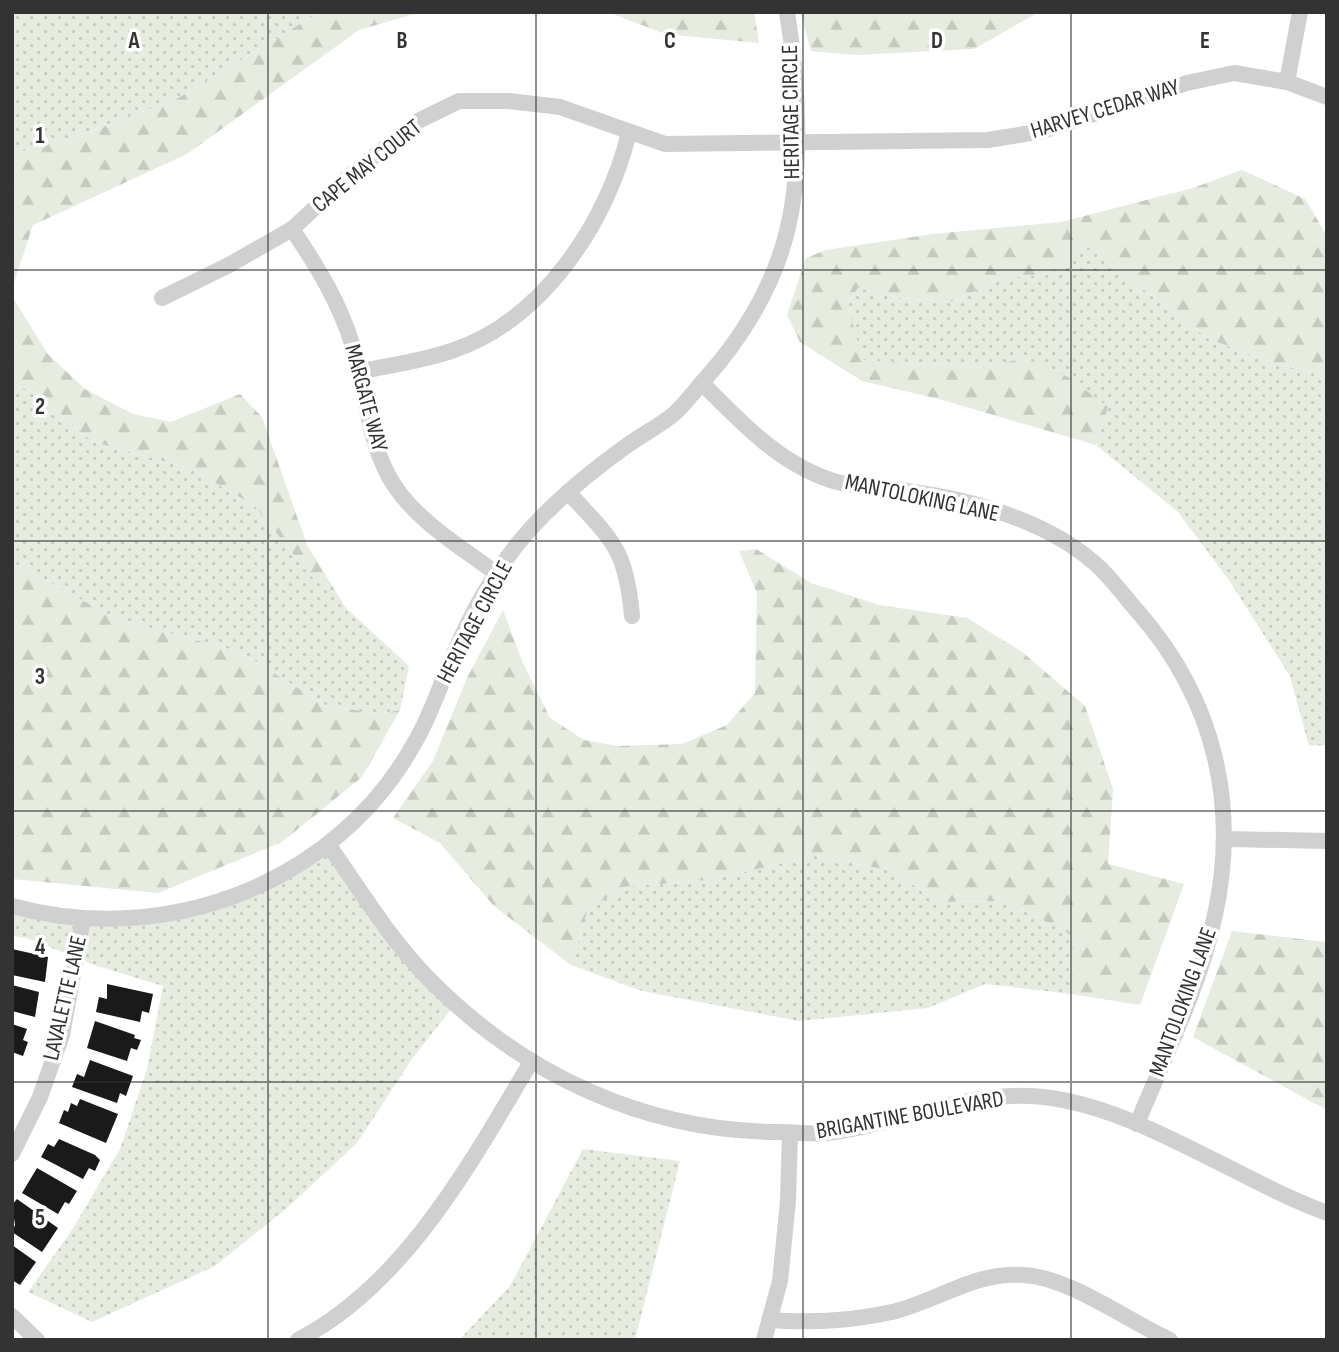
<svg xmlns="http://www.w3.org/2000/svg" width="1339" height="1352" viewBox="0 0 1339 1352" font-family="'Sofia Sans Condensed',sans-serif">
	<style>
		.grass { fill: url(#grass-dots) }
		.forest { fill: url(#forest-firs) }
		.building { fill: #1a1a1a }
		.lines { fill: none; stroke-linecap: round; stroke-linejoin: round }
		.street { stroke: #d0d0d0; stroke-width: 16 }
		.grid { fill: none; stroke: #333; stroke-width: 2; stroke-opacity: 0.55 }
		.labels { text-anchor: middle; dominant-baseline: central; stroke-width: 7; stroke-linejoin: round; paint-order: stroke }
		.street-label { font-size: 23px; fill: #333; stroke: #fff }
		.grid-label { font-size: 23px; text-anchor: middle; font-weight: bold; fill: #333; stroke: #fff; stroke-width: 7; stroke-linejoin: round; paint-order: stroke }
	</style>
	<defs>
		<pattern id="grass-dots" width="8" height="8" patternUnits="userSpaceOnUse" patternTransform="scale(1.75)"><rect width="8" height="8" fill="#e6ecdf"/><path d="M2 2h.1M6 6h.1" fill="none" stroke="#c6cbc0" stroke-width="1.8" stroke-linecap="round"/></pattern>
		<pattern id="forest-firs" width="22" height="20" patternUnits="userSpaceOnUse" patternTransform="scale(1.75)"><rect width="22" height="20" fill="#e6ecdf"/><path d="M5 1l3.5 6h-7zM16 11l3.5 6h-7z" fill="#c6cbc0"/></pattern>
	</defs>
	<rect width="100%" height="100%" fill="#fff"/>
	<!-- grass -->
	<g class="grass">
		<path d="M12 12H320L178 98 84 134 12 154Z"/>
		<path d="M1088 247 1209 339 1268 361 1327 377V745L1309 746 1290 676 1231 583 1178 512 1096 445 1108 407 1025 358 982 367 862 360 847 304 858 288 900 298 951 302 1003 278 1044 275Z"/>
		<path d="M12 383 39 395 93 442 190 468 255 506 309 574 409 666 400 710 379 714 325 705 240 652 117 619 12 562Z"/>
		<path d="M328 844 455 1004 412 1059 357 1143 287 1208 215 1266 92 1322 28 1292 72 1230 120 1149 147 1069 163 986 94 965 27 938 12 936V906L101 921 206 907Z"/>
		<path d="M815 856 893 871 938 902 1006 901 1075 937 1071 994 985 984 928 1008 799 1021 642 991 571 965 587 912 623 887 709 880Z"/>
		<path d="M583 1149 680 1161 635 1340H459L510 1286Z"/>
	</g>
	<!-- forest -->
	<g class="forest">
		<path d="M320 12H421L359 30 187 154 33 225 12 289V154L84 134 178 98Z"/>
		<path d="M608 12H754L759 43 665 34Z"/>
		<path d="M800 12H1039L974 49 856 55 811 51Z"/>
		<path d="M1242 170 1305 199 1327 236V377L1268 361 1209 339 1088 247 1044 275 1003 278 951 302 900 298 858 288 847 304 863 360 982 367 1025 358 1068 377 1108 407 1096 445 939 399 862 381 800 342 787 315 806 258 826 250 933 234 1061 222 1193 188Z"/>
		<path d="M12 296 47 353 85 389 133 414 171 422 240 394 262 417 307 545 347 610 309 574 255 506 190 468 93 442 39 395 12 383Z"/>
		<path d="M756 549 811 583 879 605 967 618 1021 651 1085 706 1113 789 1108 864 1184 884 1140 1005 1071 994 1075 937 1006 901 938 902 893 871 815 856 709 880 623 887 587 912 571 965 494 906 440 843 393 818 433 761 467 678 503 610 522 661 550 718 584 740 618 746 682 744 727 725 755 693 757 593 739 551Z"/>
		<path d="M12 562 117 619 240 652 325 705 379 714 400 710 362 777 282 842 158 893 12 879Z"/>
		<path d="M1232 931 1327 942V1110L1193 1037Z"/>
	</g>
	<!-- building -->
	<g class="building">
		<path d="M12 949 48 957 45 982 12 975Z"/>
		<path d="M107 984 153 994 149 1013 142 1011 140 1022 96 1012 99 997 107 999Z"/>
		<path d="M12 985 39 992 35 1017 12 1011Z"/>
		<path d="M95 1021 135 1035 134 1038 141 1040 137 1050 131 1048 127 1061 87 1048Z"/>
		<path d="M12 1024 27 1029 23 1040 28 1042 23 1056 12 1052Z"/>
		<path d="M90 1060 133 1076 126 1096 120 1093 117 1103 72 1087 77 1074 84 1077Z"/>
		<path d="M80 1099 118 1114 106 1143 59 1123 64 1110 68 1112 71 1103 77 1106Z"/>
		<path d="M59 1139 95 1155 100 1160 95 1171 89 1168 83 1179 41 1157 48 1144 54 1147Z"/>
		<path d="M37 1168 77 1191 69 1204 65 1202 58 1214 22 1193Z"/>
		<path d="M17 1199 58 1228 42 1252 12 1232 15 1225 12 1205Z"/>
		<path d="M12 1245 36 1262 20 1285 12 1280Z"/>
	</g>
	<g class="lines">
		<!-- street -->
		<g class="street">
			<path d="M1287 82 1300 12"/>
			<path d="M292 229C317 266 340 303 353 347 366 392 368 448 396 488 421 524 463 548 497 574"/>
			<path d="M162 298 229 265 292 229 346 179 418 121 459 101H509L560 107 665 144 988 140 1043 131 1187 83 1234 73 1287 82 1327 97"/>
			<path d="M359 372C390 365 424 361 454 350 544 319 608 221 629 132"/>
			<path d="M702 383C742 423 781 466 837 482 852 486 870 486 885 488 917 492 953 497 984 507 1025 519 1070 539 1101 569 1114 582 1126 598 1139 613 1214 699 1239 804 1215 915 1200 987 1164 1057 1137 1124"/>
			<path d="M568 492C612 540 626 548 632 616"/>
			<path d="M1226 839 1327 841"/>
			<path d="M328 844C360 890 391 941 431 981 524 1075 645 1131 777 1132 796 1132 816 1135 834 1132 900 1123 962 1093 1031 1096 1130 1101 1234 1179 1327 1213"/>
			<path d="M12 906C166 948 337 884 415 742 431 715 440 685 453 656 469 618 490 579 516 546 546 508 586 475 625 447 641 435 660 426 675 413 686 403 696 389 706 378 741 339 771 290 785 239 804 172 798 80 787 12"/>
			<path d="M12 1154 40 1097 62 1035 83 919"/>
			<path d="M12 1316 37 1340"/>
			<path d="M769 1320C810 1323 852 1321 892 1312 938 1301 975 1271 1024 1275 1071 1278 1126 1320 1170 1340"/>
			<path d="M298 1340C406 1284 471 1162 531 1062"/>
			<path d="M764 1340 780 1281 788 1201 790 1132"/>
		</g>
	</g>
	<!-- grid -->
	<path class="grid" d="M268 12V1340M536 12V1340M803 12V1340M1071 12V1340M12 270H1327M12 541H1327M12 811H1327M12 1082H1327"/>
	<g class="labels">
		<!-- street labels -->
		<g class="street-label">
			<text transform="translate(1105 109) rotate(-17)">HARVEY CEDAR WAY</text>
			<text transform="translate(791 112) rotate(-91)">HERITAGE CIRCLE</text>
			<text transform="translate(367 166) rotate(-39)">CAPE MAY COURT</text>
			<text transform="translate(366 398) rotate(75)">MARGATE WAY</text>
			<text transform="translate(922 498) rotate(12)">MANTOLOKING LANE</text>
			<text transform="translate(475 622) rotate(-62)">HERITAGE CIRCLE</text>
			<text transform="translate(65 998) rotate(-77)">LAVALETTE LANE</text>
			<text transform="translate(1183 1002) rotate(-70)">MANTOLOKING LANE</text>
			<text transform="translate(910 1115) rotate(-10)">BRIGANTINE BOULEVARD</text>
		</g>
	</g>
	<g class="grid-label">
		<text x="134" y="48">A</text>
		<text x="402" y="48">B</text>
		<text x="670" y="48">C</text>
		<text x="937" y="48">D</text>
		<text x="1205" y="48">E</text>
		<text x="40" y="143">1</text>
		<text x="40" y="414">2</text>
		<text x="40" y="684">3</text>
		<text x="40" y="954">4</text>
		<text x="40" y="1225">5</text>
	</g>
	<!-- border -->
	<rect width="1339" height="1352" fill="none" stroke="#333333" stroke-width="28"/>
</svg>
